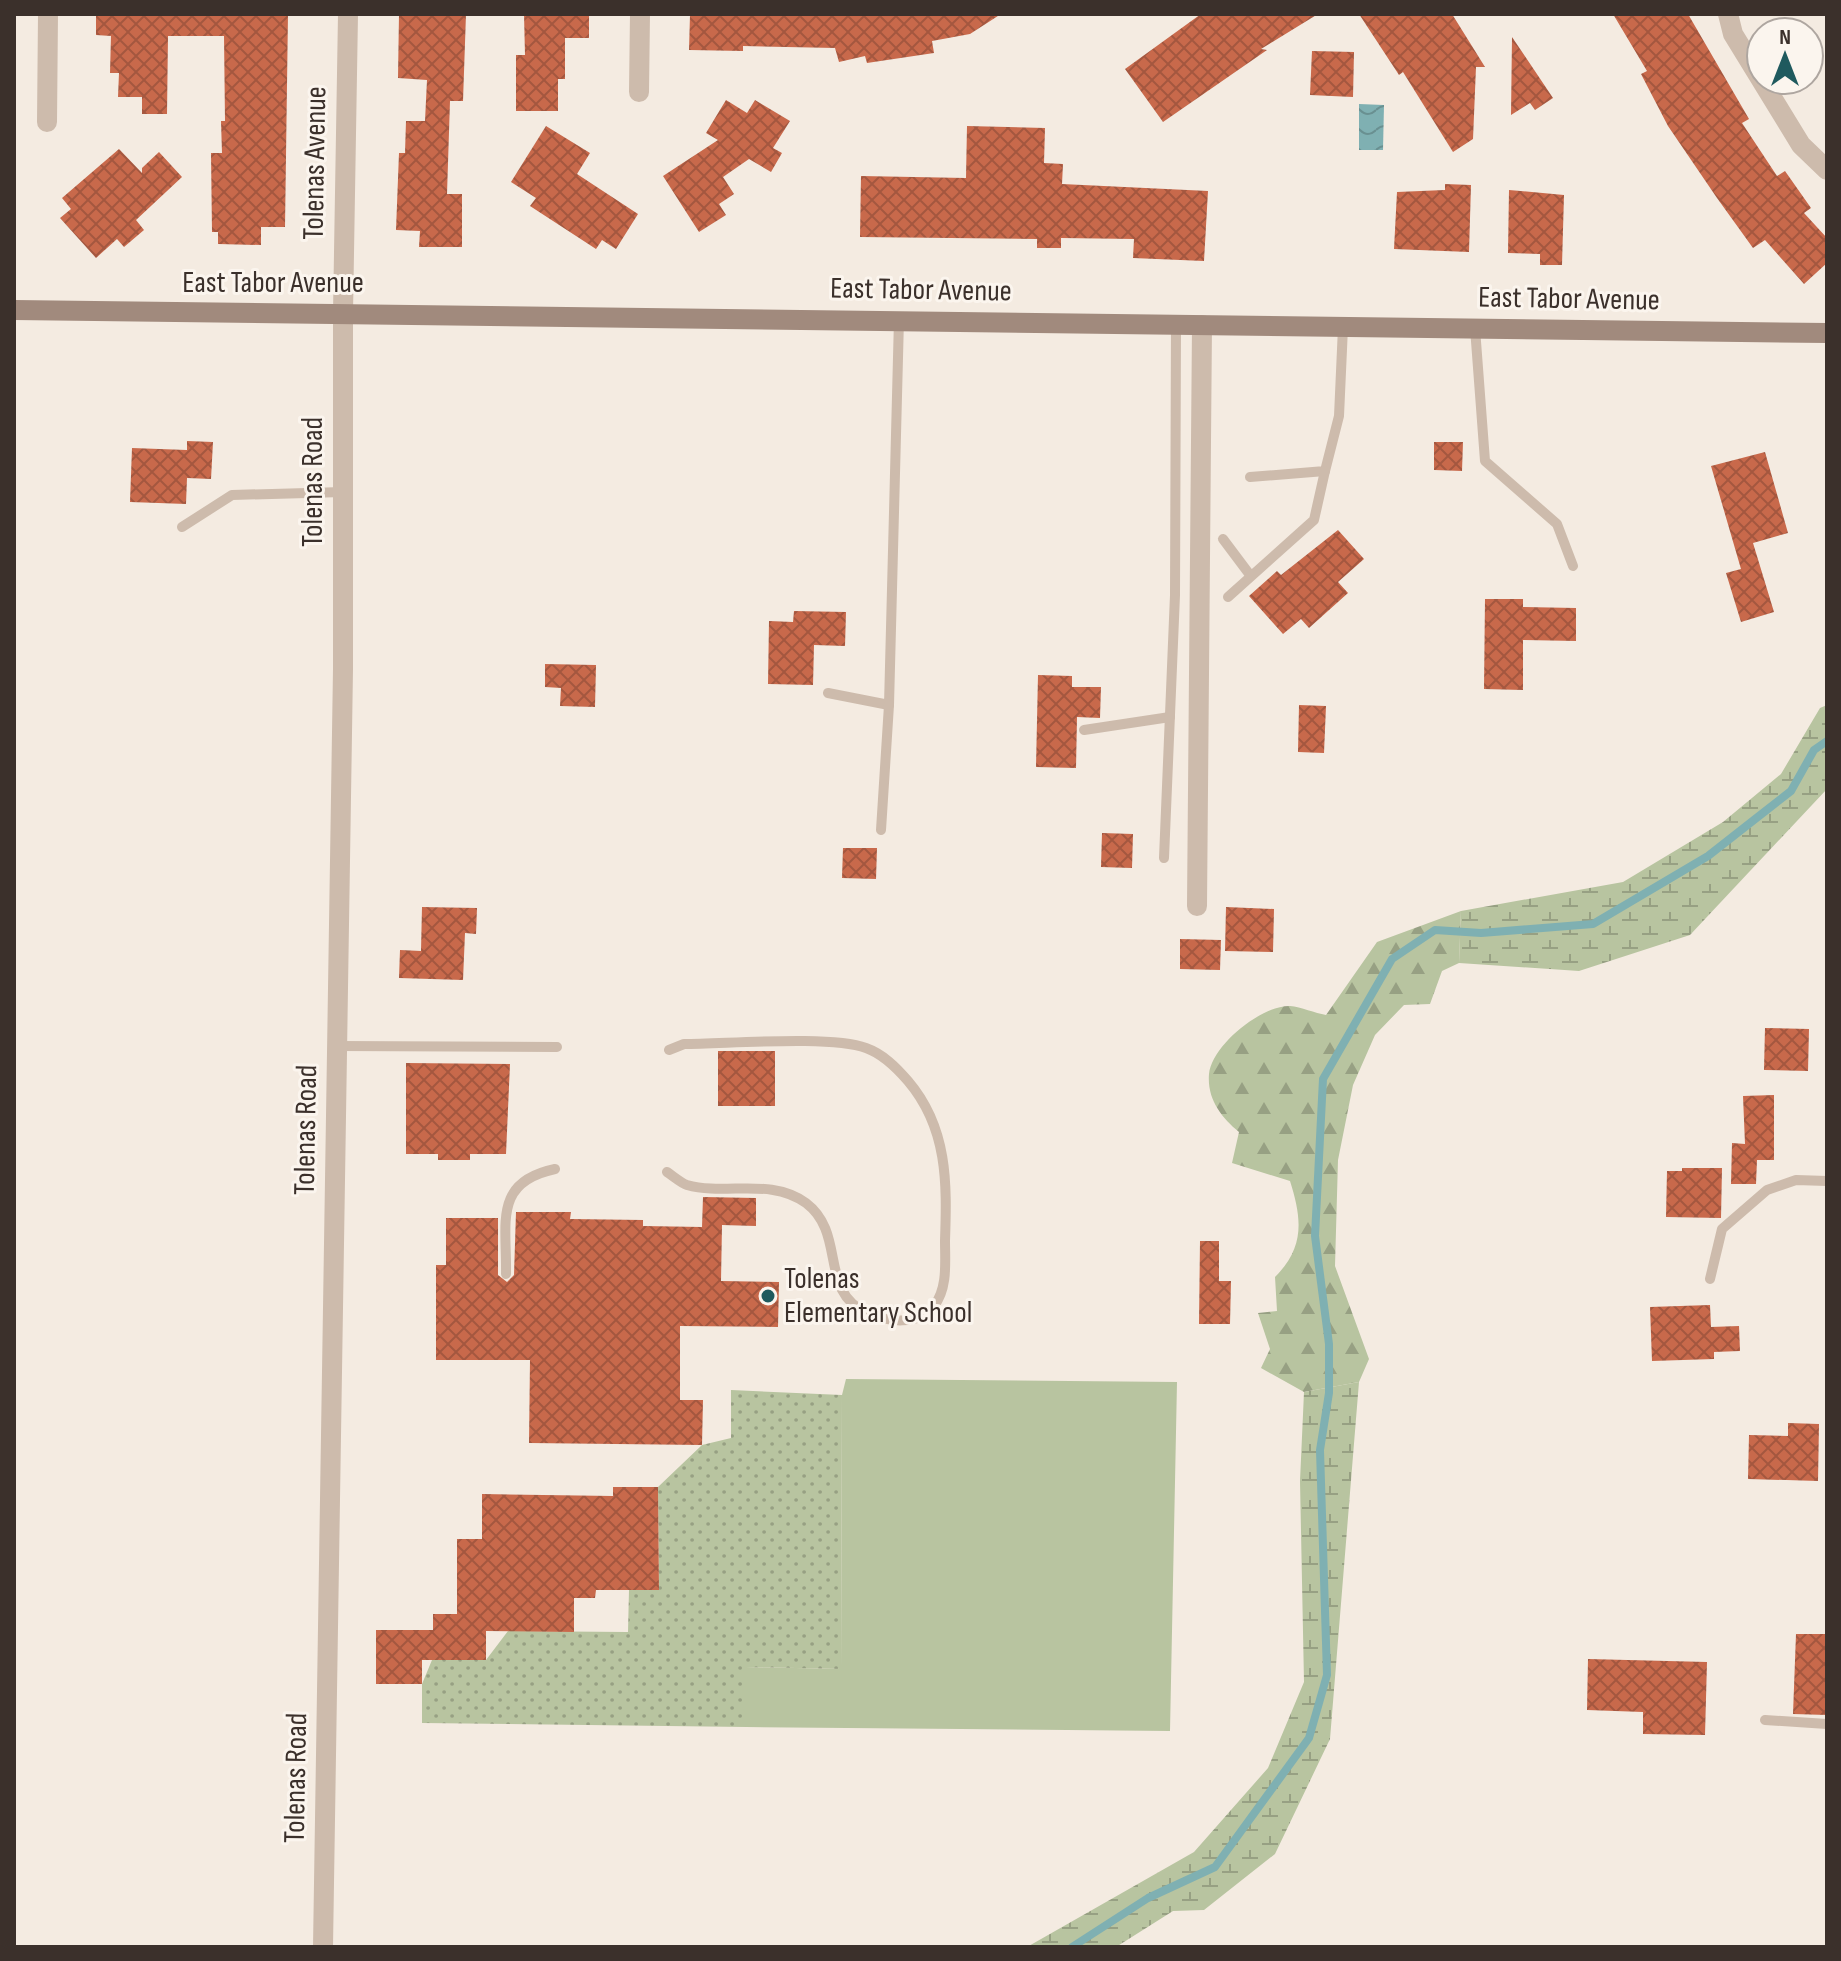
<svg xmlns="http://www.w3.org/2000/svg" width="1841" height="1961" viewBox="0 0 1841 1961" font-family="'Sofia Sans Condensed',sans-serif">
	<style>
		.grass { fill: #b8c4a0 }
		.forest { fill: url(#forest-firs) }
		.wetland { fill: url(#wetland-marsh) }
		.park { fill: url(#park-dots) }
		.water { fill: url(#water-waves) }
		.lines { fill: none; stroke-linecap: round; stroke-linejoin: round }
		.stream { stroke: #7fb0b2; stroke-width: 8 }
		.building { fill: url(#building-cross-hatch) }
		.lane { stroke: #cdbbac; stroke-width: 10 }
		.street { stroke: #cdbbac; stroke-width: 20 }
		.secondary { stroke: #a18a7d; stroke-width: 20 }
		.poi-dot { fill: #1f5a5e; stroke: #fbf5ee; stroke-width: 3 }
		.labels { text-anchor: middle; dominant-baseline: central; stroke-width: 6; stroke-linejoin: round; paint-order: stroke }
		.street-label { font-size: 30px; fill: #3b302b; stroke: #fbf5ee }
		.poi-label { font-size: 30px; fill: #3b302b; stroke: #fbf5ee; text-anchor: start }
	</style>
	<defs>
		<pattern id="forest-firs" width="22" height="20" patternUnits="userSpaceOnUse" patternTransform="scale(2)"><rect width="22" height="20" fill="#b8c4a0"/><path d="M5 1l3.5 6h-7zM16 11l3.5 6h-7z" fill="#97a083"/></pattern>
		<pattern id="wetland-marsh" width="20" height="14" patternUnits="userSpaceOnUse" patternTransform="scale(2)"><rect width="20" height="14" fill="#b8c4a0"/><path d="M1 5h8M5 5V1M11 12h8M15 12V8" fill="none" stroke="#97a083"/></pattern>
		<pattern id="park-dots" width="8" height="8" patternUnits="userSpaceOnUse" patternTransform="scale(2)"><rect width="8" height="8" fill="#b8c4a0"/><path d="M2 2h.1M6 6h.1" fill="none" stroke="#97a083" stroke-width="1.8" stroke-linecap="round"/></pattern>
		<pattern id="water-waves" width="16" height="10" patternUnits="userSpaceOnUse" patternTransform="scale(2)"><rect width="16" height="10" fill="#7fb0b2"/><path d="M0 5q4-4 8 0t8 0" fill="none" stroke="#699091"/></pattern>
		<pattern id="building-cross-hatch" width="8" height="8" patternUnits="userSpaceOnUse" patternTransform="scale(2)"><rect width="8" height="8" fill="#c8694b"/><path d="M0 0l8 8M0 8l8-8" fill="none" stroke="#a4573f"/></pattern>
	</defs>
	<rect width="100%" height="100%" fill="#f4ebe1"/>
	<!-- grass -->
	<path class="grass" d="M846 1379 1177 1382 1170 1731 746 1727V1667L841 1669 842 1395Z"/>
	<!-- forest -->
	<path class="forest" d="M1461 911 1459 963 1442 971 1430 1004 1404 1005 1375 1035 1353 1085 1338 1160 1335 1266 1369 1359 1359 1382 1304 1392 1261 1368 1270 1349 1258 1313 1277 1311 1275 1277C1305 1247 1302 1219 1290 1181L1232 1163 1239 1132C1221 1117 1207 1099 1209 1074 1212 1045 1262 1005 1290 1006 1301 1007 1315 1013 1326 1015L1377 942Z"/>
	<!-- wetland -->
	<g class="wetland">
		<path d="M1827 705V789L1690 935 1579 971 1459 963 1461 911 1623 882 1723 822 1781 774 1820 708Z"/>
		<path d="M1359 1382 1330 1739 1275 1854 1204 1910 1173 1911 1116 1947H1027L1194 1852 1268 1768 1304 1682 1300 1481 1304 1392Z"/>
	</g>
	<!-- park -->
	<path class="park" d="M731 1390 842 1395 841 1669 746 1667V1727L422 1723V1684L432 1660H486L508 1631 628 1632 629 1590H659L658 1487 702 1445 731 1438Z"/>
	<!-- water -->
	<path class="water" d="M1359 104 1384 105 1383 150H1359Z"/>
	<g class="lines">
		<!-- stream -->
		<path class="stream" d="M1072 1947 1148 1898 1215 1867 1309 1738 1327 1675 1320 1450 1329 1393V1344L1315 1236 1323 1079 1392 959 1435 930 1481 933 1593 924 1708 856 1759 816 1791 791 1814 750 1827 741"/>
	</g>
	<!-- building -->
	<g class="building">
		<path d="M96 14H288L285 227H261V245L218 244V232H212L211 153H222L221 121H225L224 36H168L167 114H142V97H118L119 73H110L111 36 96 35Z"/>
		<path d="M399 14H466L463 101H450L447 194H462V247H419L420 231 396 230 399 153H405L406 121H425L427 80 398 78Z"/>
		<path d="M524 14H589V38H565V79H558V111H516V55H525Z"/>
		<path d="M1001 14 970 34 932 41 934 53 867 63 865 56 839 62 835 48 743 46V51L689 50 690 15Z"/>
		<path d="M1201 14H1318L1261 49 1267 50 1163 122 1125 69Z"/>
		<path d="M1359 14H1452L1485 67H1476L1473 139 1453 152 1403 72 1399 75Z"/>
		<path d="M1613 14H1688L1749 119 1742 123 1777 176 1785 171 1811 208 1804 213 1827 238V263L1804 284 1765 240 1753 248 1717 198 1668 126 1641 74 1647 71Z"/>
		<path d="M1512 37 1553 98 1535 110 1530 103 1511 115Z"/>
		<path d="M1312 51 1354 52 1353 97 1310 95Z"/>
		<path d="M726 100 747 113 755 100 790 121 773 148 782 153 771 172 749 159 723 177 734 194 719 204 726 215 699 232 663 176 718 140 706 133Z"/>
		<path d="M546 126 590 153 577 174 638 214 616 249 602 240 596 249 530 206 536 198 511 182Z"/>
		<path d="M967 126 1045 128 1044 163 1063 164 1062 184 1208 191 1204 261 1133 258 1134 239 1061 238V248H1037V239L860 237 861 176 966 178Z"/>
		<path d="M119 149 142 173V168L159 152 182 177 136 220 144 230 124 247 117 239 96 258 60 218 71 209 62 198Z"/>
		<path d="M1445 184 1471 185 1469 252 1394 249 1397 192 1445 190Z"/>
		<path d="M1509 190 1564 195 1562 265H1540V254L1508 253Z"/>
		<path d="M187 441 213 442 211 479 187 478 186 504 130 502 132 448 187 450Z"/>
		<path d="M1434 442H1463L1462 471 1434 470Z"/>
		<path d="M1765 452 1788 533 1753 543 1774 612 1741 622 1726 573 1741 569 1711 466Z"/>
		<path d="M1338 530 1364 559 1338 582 1348 593 1309 628 1301 619 1283 634 1249 596 1277 571 1281 575Z"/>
		<path d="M1485 599H1523V607L1576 608V641L1523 640V690L1484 689Z"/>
		<path d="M794 611 846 612 845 646 814 645 813 685 768 684 769 621 793 622Z"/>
		<path d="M545 664 596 665 595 707 560 706 561 688 545 687Z"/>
		<path d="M1038 675 1072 676V687H1101L1100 718 1077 717 1076 768 1036 767Z"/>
		<path d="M1299 705 1326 706 1324 753 1298 752Z"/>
		<path d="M1102 833 1133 834 1132 868 1101 867Z"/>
		<path d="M843 848H877L876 879 842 878Z"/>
		<path d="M422 907 477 908 476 934 465 933 463 980 399 978 400 950 421 951Z"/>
		<path d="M1226 907 1274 909 1273 952 1225 951Z"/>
		<path d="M1180 939 1221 940 1220 970 1180 969Z"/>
		<path d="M1765 1028 1809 1029 1808 1071 1764 1070Z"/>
		<rect x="718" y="1051" width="57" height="55"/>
		<path d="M406 1063 510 1064 506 1154H470V1160H438V1154H406Z"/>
		<path d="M1774 1095V1160H1757L1756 1184H1731L1732 1143 1745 1144 1743 1096Z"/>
		<path d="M1682 1168H1722L1721 1218 1666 1217 1667 1171H1682Z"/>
		<path d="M703 1197 756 1198V1226L722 1225 721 1281 779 1282 778 1327 680 1326V1400H703L702 1445 529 1443 530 1360H436V1265H446V1218H498V1275L507 1282 514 1275 516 1212H571L570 1219 643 1220V1226L702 1227Z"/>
		<path d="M1200 1241H1219V1281H1231L1230 1324H1199Z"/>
		<path d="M1710 1305 1711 1327 1739 1326 1740 1351 1714 1352V1359L1652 1361 1650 1307Z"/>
		<path d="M1788 1423 1819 1424 1818 1481 1748 1479 1749 1435 1788 1436Z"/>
		<path d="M613 1487H658L659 1590H596L595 1598H574V1632L486 1631V1660H422V1684H376V1630H433V1614H457V1539H482V1494L613 1496Z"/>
		<path d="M1796 1634H1827V1715L1793 1714Z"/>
		<path d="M1588 1659 1707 1662 1705 1735 1643 1734V1712L1587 1710Z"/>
	</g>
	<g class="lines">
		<!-- lane -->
		<g class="lane">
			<path d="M1475 328 1485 461 1557 524 1573 566"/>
			<path d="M1250 477 1325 471 1339 416 1343 327"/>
			<path d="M182 527 232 495 343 492"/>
			<path d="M1223 539 1250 575"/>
			<path d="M1228 597 1314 520 1325 471"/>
			<path d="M828 693 889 705 899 319"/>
			<path d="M1084 730 1170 717"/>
			<path d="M881 830 889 705"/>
			<path d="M1164 858 1175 595 1176 325"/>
			<path d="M337 1046 557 1047"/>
			<path d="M667 1172C673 1176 681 1183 687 1185 726 1196 770 1177 806 1203 847 1234 818 1291 867 1313 887 1322 919 1326 934 1306 948 1288 945 1262 945 1241 947 1183 948 1128 908 1081 896 1067 883 1054 866 1048 831 1035 727 1044 684 1044L669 1050"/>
			<path d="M506 1274C507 1223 493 1182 555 1169"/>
			<path d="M1710 1279 1722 1229 1767 1190 1796 1180 1827 1181"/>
			<path d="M1765 1720 1827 1724"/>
		</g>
		<!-- street -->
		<g class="street">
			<path d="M1728 14 1733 34 1801 145 1827 170"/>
			<path d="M639 92 640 14"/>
			<path d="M47 122 48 14"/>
			<path d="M1197 906 1202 325"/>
			<path d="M323 1947 343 669V313L348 14"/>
		</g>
		<!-- secondary -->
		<path class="secondary" d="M14 310 1827 333"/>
	</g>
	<!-- markers -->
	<circle class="poi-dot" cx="768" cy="1296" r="8"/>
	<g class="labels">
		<!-- street labels -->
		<g class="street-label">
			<text transform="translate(315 163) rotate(-89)">Tolenas Avenue</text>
			<text x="273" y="283">East Tabor Avenue</text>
			<text transform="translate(921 290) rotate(1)">East Tabor Avenue</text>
			<text transform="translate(1569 299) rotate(1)">East Tabor Avenue</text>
			<text transform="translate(313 482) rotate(-90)">Tolenas Road</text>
			<text transform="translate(306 1130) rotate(-89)">Tolenas Road</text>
			<text transform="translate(296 1778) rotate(-89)">Tolenas Road</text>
		</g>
		<!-- poi labels -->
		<g class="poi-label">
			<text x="784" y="1279">Tolenas<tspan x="784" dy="34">Elementary School</tspan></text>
		</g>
	</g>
	<!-- border -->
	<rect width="1841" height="1961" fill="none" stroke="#3b302b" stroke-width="32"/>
	<!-- north arrow -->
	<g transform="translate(1785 56)"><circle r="38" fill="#fbf5ee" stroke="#aea6a0" stroke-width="2"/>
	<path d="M0-6L14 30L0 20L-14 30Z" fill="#1f5a5e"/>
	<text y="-12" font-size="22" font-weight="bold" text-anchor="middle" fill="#3b302b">N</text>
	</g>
</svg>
